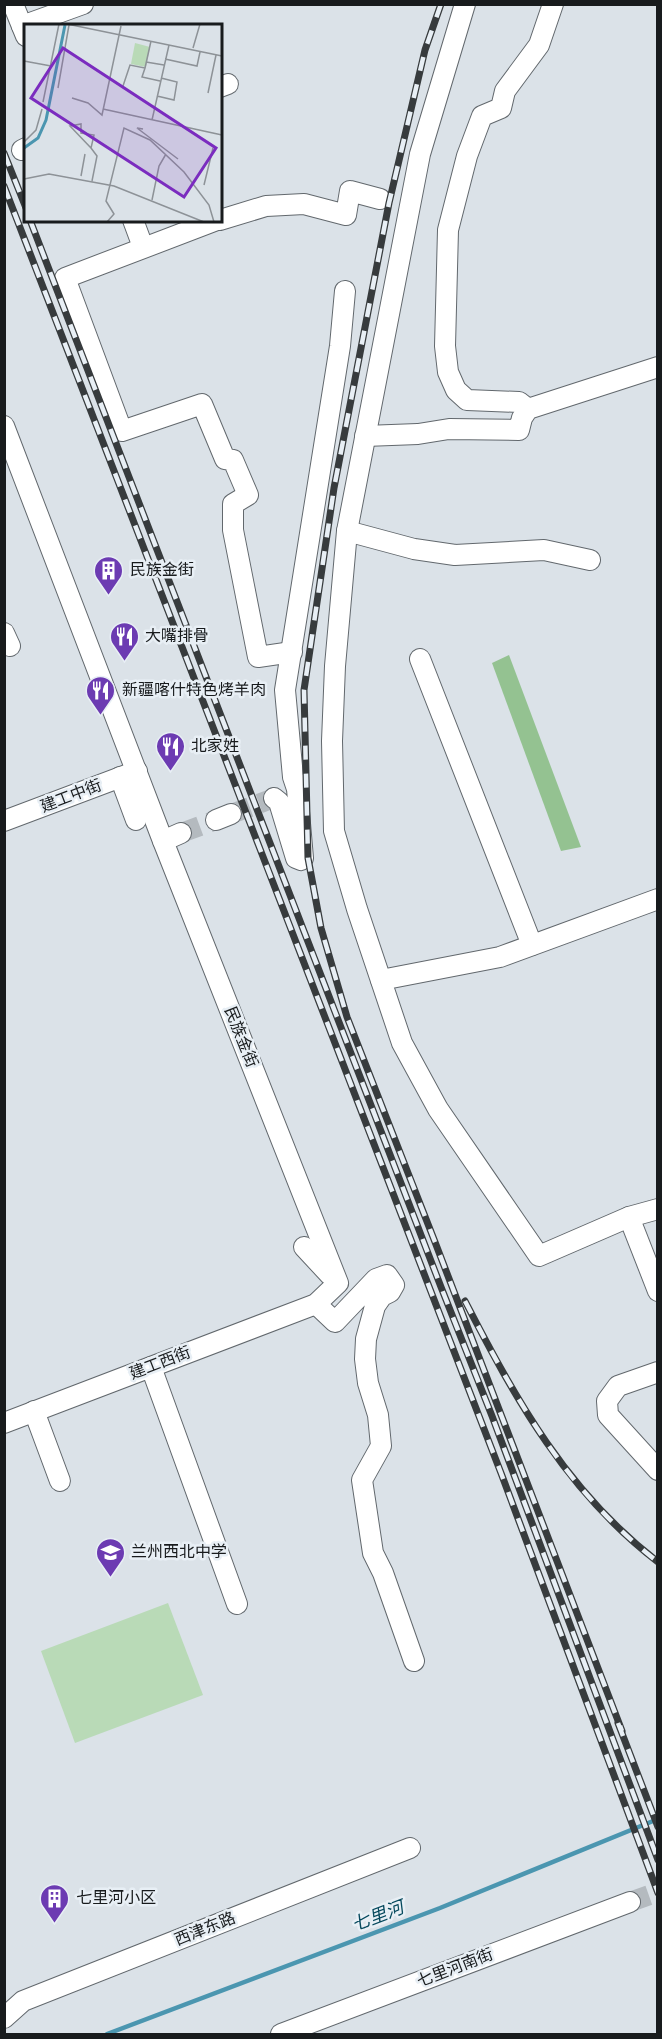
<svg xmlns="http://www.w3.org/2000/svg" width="662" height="2039" viewBox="0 0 662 2039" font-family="'Alegreya Sans','Noto Sans SC',sans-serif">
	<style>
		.green { fill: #b9dab7 }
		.forest { fill: #94c291 }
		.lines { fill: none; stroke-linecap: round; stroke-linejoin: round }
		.stream { stroke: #4b96b0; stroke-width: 4.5 }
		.minor-tunnel { stroke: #b4babf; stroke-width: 20; stroke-dasharray: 20 10; stroke-linecap: butt }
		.minor-casing { stroke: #62686d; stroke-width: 22 }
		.minor { stroke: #fff; stroke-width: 20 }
		.rail-casing { stroke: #373b3d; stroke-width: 7 }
		.rail { stroke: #e8eff5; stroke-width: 4.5; stroke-dasharray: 14; stroke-linecap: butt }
		.labels { text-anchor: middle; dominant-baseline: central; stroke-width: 5; stroke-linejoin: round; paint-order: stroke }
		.poi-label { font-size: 16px; fill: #181b1d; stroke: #e8eff5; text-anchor: start }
		.street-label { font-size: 16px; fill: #181b1d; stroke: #e8eff5 }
		.water-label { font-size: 18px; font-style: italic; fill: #06495d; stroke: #e8eff5 }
		.inset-river { fill: none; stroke: #4b96b0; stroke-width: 3 }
		.inset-road { fill: none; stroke: #8d9297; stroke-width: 1.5 }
		.view { fill: #7b2cbf; fill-opacity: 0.15; stroke: #7b2cbf; stroke-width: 3 }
		.inset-edge { fill: none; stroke: #181b1d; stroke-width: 3 }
	</style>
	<rect width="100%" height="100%" fill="#dbe2e8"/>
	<!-- green -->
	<path class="green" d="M168 1603 203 1695 75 1743 41 1651Z"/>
	<!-- forest -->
	<path class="forest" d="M509 655 581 847 561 851 492 663Z"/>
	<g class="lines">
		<!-- stream -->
		<path class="stream" d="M107 2034 440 1908 658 1819"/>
		<!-- minor-tunnel -->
		<g class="minor-tunnel">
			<path d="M231 814 274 798"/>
			<path d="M181 833 216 820"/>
			<path d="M630 1902 658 1892"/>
		</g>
		<defs>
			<g id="minor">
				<path d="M13 4 26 36"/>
				<path d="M465 4 420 154 347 531 335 666 332 741 334 831 357 909 402 1043 438 1109 539 1256 629 1217 658 1209"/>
				<path d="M22 26 83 4"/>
				<path d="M220 87 228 84"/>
				<path d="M22 150 26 148"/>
				<path d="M133 220 143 247"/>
				<path d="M217 220 65 278 122 431 202 404 225 459 233 460 248 495 233 504V530L258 657 292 652"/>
				<path d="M220 220 266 206 304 204 346 215 350 191 380 199"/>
				<path d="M528 409 519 402 467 400 456 390 448 372 445 346 448 230 467 156 482 116 501 108 505 91 539 45 553 4"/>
				<path d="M4 426 163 841 338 1283 316 1304 4 1423"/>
				<path d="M365 436 418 434 449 429 519 430 522 418 528 409 658 367"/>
				<path d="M347 531 414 549 455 555 544 550 590 560"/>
				<path d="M4 633 10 646"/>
				<path d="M420 659 532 945"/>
				<path d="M120 777 136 820"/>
				<path d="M274 798 279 802 296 858 301 860 303 858 297 789 293 777 285 690 340 346 345 291"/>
				<path d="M216 820 231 814"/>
				<path d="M4 821 137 771"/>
				<path d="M163 841 181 833"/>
				<path d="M381 980 500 957 658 899"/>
				<path d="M629 1217 658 1291"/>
				<path d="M304 1247 330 1275"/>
				<path d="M316 1304 335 1322 376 1279 387 1275 394 1285 390 1292 382 1296 375 1306 366 1339 365 1359 368 1383 378 1415 381 1446 362 1480 373 1553 383 1573 414 1661"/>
				<path d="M151 1367 237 1604"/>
				<path d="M658 1372 618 1386 607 1401 608 1415 658 1470"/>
				<path d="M34 1411 60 1481"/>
				<path d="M4 2018 23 2001 410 1848"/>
				<path d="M281 2034 630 1902"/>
			</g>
		</defs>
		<!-- minor casing -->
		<use href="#minor" class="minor-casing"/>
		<!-- minor -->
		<use href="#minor" class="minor"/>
		<defs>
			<g id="rail">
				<path d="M441 4 425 50 389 203 334 488 304 690 308 858 321 928 347 1017 435 1242 622 1731"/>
				<path d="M4 153 26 208"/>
				<path d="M4 186 501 1473 658 1893"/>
				<path d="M30 220 441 1287 492 1416 658 1860"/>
				<path d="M465 1301C516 1400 567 1492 658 1562"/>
				<path d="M618 1723 658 1827"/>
			</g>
		</defs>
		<!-- rail casing -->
		<use href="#rail" class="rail-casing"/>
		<!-- rail -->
		<use href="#rail" class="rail"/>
	</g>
	<!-- icons -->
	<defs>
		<symbol id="building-pin" viewBox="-11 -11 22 30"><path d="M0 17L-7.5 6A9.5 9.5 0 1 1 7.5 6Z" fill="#6c3bb2" stroke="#e8eff5"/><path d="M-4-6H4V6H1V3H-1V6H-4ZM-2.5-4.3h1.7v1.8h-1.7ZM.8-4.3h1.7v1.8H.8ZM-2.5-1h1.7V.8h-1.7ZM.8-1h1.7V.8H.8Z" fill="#fff"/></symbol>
		<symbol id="restaurant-pin" viewBox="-11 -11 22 30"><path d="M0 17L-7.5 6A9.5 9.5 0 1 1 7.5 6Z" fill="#6c3bb2" stroke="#e8eff5"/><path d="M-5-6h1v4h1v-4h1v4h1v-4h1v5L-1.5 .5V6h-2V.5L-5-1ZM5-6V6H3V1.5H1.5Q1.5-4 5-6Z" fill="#fff"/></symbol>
		<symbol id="school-pin" viewBox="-11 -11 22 30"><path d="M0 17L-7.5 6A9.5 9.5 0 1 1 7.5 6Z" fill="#6c3bb2" stroke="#e8eff5"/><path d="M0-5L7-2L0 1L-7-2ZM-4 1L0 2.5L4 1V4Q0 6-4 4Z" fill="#fff"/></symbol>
	</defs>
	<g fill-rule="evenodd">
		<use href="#building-pin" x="92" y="554" width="33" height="45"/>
		<use href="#restaurant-pin" x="108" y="620" width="33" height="45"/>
		<use href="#restaurant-pin" x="84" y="674" width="33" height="45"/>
		<use href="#restaurant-pin" x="154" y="730" width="33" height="45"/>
		<use href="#school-pin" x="94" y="1536" width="33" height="45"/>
		<use href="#building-pin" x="38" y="1882" width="33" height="45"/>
	</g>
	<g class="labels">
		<!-- poi labels -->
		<g class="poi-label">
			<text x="130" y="570">民族金街</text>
			<text x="145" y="636">大嘴排骨</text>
			<text x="122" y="690">新疆喀什特色烤羊肉</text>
			<text x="191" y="746">北家姓</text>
			<text x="131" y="1552">兰州西北中学</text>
			<text x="76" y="1898">七里河小区</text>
		</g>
		<!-- street labels -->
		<g class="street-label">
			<text transform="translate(71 796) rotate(-21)">建工中街</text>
			<text transform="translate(241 1037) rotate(68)">民族金街</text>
			<text transform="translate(160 1363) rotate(-21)">建工西街</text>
			<text transform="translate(205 1929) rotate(-22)">西津东路</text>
			<text transform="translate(455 1968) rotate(-21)">七里河南街</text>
		</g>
		<!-- water labels -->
		<g class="water-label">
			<text transform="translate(378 1917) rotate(-21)">七里河</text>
		</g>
	</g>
	<!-- overview -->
	<g transform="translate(24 24)">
		<rect width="198" height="198" fill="#dbe2e8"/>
		<path d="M111 19 126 23 122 43 107 40Z" fill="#b9dab7"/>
		<path class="inset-river" d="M0 124 14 114 22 96 41 1"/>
		<path class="inset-road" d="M43 0 198 32M169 24 176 0M141 35 173 42 176 28M0 37 27 42M122 38 140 41M121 44 127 17M99 62 106 41 121 44 118 53 136 57M34 64 45 1M184 69 192 31M133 72 150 76 153 58 137 54M48 74 64 79 78 91 97 2M19 78 35 0M79 85 198 111M128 96 145 21M119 105 113 104 154 135M0 118 12 106 18 85M67 124 46 102 57 100V109L70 111 67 124 73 132 68 157M57 152 61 130M0 155 25 150 90 162 180 198M180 161 189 124M128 176 135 142 142 130M83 198 90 190 82 177 100 104 126 116 160 148 185 181 190 198"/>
		<path class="view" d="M39 24 192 124 160 173 7 74Z"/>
		<rect width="198" height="198" class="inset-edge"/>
	</g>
	<!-- border -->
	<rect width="662" height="2039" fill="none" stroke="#181b1d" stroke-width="12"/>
</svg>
